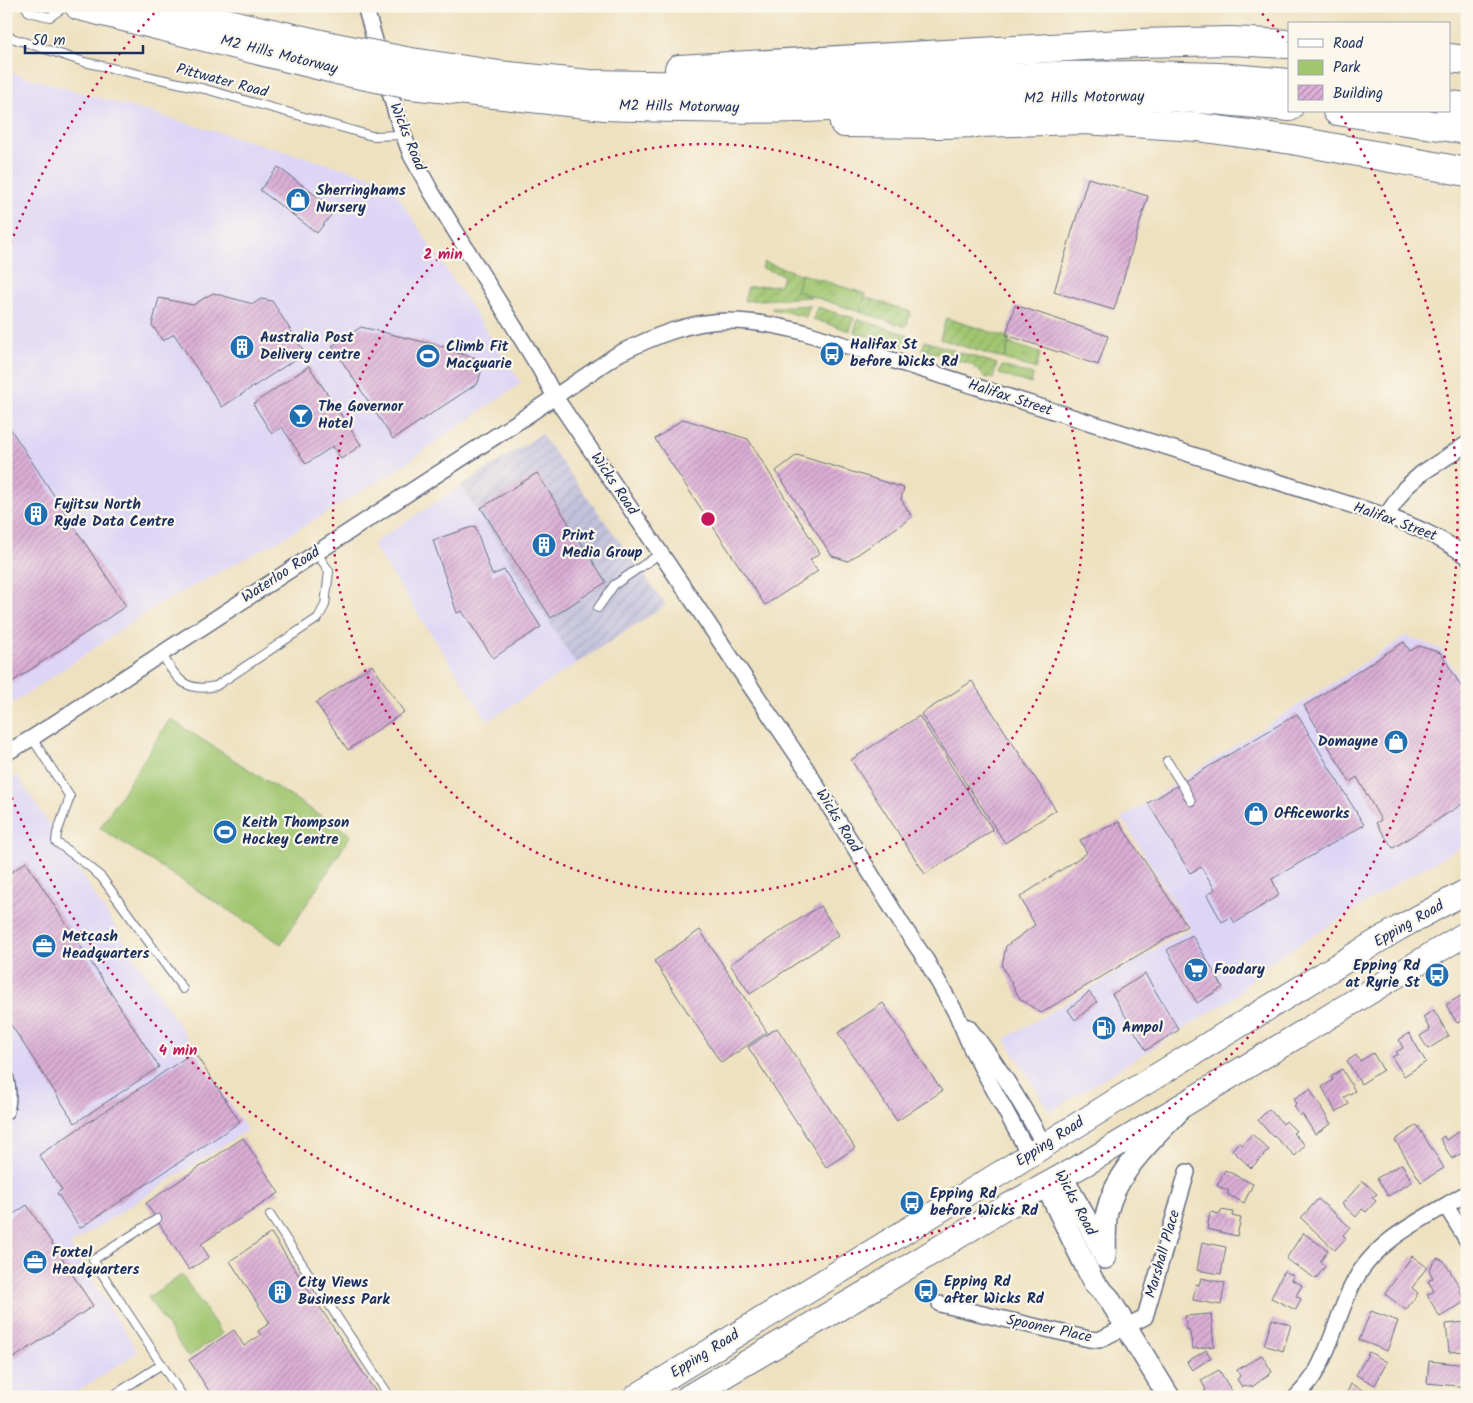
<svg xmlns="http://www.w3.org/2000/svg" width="1473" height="1403" viewBox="0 0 1473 1403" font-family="Kalam,sans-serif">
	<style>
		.built { fill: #ddd5f6 }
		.industrial { fill: url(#industrial-furrows) }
		.grass { fill: url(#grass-tufts); stroke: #5e7a67 }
		.park { fill: #a0c670; stroke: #5e7a67 }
		.garden { fill: url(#garden-furrows); stroke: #5e7a67 }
		.building { fill: url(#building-hatch) }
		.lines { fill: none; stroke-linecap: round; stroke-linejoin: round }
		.service-casing { stroke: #656d80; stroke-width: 10 }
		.minor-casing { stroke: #656d80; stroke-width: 18 }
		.secondary-casing { stroke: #656d80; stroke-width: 24 }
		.primary-casing { stroke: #656d80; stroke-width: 26 }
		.motorway-casing { stroke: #656d80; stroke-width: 30 }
		.service { stroke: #fff; stroke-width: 8 }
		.minor { stroke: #fff; stroke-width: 15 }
		.secondary { stroke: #fff; stroke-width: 21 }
		.primary { stroke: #fff; stroke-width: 24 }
		.motorway { stroke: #fff; stroke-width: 28 }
		.motorway-bridge-casing { stroke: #656d80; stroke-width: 30; stroke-linecap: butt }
		.motorway-bridge { stroke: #fff; stroke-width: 28 }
		.ring { fill: none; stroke: #c2185b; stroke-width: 2.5; stroke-dasharray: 2.5 5 }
		.labels { text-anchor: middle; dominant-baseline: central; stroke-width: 4.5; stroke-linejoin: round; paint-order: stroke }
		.street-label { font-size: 15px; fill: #1b2f5e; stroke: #fbf7ec }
		.poi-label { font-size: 15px; font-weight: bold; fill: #1b2f5e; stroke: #fbf7ec; text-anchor: start }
		.centre { fill: #c2185b; stroke: #fbf7ec; stroke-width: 2.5 }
		.ring-label { font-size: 15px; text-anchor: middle; font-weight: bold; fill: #c2185b; stroke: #fbf7ec; stroke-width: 4.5; stroke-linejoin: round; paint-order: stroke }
	</style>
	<defs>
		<pattern id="industrial-furrows" width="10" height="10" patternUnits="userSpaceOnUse" patternTransform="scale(1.25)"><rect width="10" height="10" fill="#c2c1dc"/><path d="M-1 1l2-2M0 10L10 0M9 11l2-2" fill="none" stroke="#a6a6bf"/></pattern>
		<pattern id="grass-tufts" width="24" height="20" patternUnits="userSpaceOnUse" patternTransform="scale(1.25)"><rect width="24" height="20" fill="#a0c670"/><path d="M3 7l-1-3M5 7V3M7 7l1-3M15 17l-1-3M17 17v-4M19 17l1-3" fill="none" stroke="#89aa63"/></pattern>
		<pattern id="garden-furrows" width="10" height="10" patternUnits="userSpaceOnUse" patternTransform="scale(1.25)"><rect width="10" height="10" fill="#a0c670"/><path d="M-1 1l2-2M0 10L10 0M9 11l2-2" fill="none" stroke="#89aa63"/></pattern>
		<pattern id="building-hatch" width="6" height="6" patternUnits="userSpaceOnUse" patternTransform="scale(1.25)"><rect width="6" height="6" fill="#dbaed6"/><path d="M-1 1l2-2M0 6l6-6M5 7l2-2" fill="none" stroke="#b18eb1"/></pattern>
	</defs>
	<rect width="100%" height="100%" fill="#fbf7ec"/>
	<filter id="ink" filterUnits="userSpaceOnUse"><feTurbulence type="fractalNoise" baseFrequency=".02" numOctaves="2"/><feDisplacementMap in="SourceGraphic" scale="10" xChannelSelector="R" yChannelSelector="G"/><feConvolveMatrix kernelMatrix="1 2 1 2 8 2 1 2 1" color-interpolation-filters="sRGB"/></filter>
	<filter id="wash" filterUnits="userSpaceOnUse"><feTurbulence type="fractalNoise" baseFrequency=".0096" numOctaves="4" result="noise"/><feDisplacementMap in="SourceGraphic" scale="20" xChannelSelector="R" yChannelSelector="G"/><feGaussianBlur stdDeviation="1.12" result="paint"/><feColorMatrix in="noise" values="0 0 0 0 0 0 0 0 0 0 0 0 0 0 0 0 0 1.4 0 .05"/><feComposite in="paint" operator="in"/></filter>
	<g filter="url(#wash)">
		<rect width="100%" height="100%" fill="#eee1c0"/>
		<!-- built -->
		<g class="built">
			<path d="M6 71 388 181 521 383 394 472 289 535 158 605 6 708Z"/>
			<path d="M461 486 576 664 488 721 372 544Z"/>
			<path d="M1406 636 1441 649 1467 690V844L1404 879 1268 964 1233 998 1050 1112 1005 1039 1190 929 1122 818Z"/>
			<path d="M17 775 247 1130 70 1245 138 1352 69 1397H6V782Z"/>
		</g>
		<!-- industrial -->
		<path class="industrial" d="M541 434 666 605 576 664 461 486Z"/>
		<!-- grass -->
		<g class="grass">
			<path d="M801 274 866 294 860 312 796 291Z"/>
			<path d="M1009 343 1040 353 1036 369 1004 359Z"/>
			<path d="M1002 366 1033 375 1031 384 999 374Z"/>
		</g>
		<!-- park -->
		<g class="park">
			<path d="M170 719 351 835 281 944 100 828Z"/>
			<path d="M182 1275 222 1334 188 1357 148 1297Z"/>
		</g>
		<!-- garden -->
		<g class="garden">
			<path d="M764 262 801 274 796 291 811 296V297L744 301 748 287 780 285 783 275 762 268Z"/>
			<path d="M865 297 911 312 906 327 860 312Z"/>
			<path d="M810 305 806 317 772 309V307Z"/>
			<path d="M817 307 854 318 850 331 813 319Z"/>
			<path d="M946 318 1010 338 1004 359 940 339Z"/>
			<path d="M858 319 908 335 904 347 854 332Z"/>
			<path d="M925 341 954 350 951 358 922 349Z"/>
			<path d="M959 352 997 364 993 379 985 377 971 364 956 360Z"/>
		</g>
		<g id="blocks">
			<!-- building -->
			<g class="building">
				<path d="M278 167 335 210 317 233 260 190Z"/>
				<path d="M1088 178 1148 196 1114 310 1054 292Z"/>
				<path d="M213 293 253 304 261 299 272 301 305 353 222 407 174 334 163 341 152 325 159 298 193 305Z"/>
				<path d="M1015 305 1108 336 1098 365 1006 335Z"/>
				<path d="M361 327 453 349 455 352 475 358 482 368 478 383 393 439 332 346Z"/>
				<path d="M309 366 361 445 341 459 333 446 306 464 282 427 272 434 253 404Z"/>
				<path d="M683 419 748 439 820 553 810 560 818 571 765 605 655 439Z"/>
				<path d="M6 422 126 606 6 686Z"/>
				<path d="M797 455 904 488 901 499 912 517 848 561 832 556 776 471Z"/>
				<path d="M537 473 606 582 551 618 481 508Z"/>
				<path d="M475 526 492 575 504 570 541 627 493 658 462 611 457 613 433 540Z"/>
				<path d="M1404 642 1410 651 1419 646 1441 653 1467 696V801L1393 848 1376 823 1381 820 1357 777 1350 782 1304 706Z"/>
				<path d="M372 665 404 712 348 750 316 703Z"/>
				<path d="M972 681 1056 810 1005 843 921 714Z"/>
				<path d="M1297 714 1364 825 1272 879 1279 895 1235 923 1231 917 1222 922 1207 895 1215 889 1201 867 1190 873 1148 803Z"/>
				<path d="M919 716 993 830 925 874 851 760Z"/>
				<path d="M1119 822 1187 926 1041 1013 1020 999 1002 966 1006 946 1035 925 1020 897 1087 853 1080 840Z"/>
				<path d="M26 862 159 1067 75 1123 6 1017V876Z"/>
				<path d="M820 906 839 935 750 994 730 964Z"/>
				<path d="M700 930 767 1032 721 1063 654 961Z"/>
				<path d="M1192 935 1223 987 1197 1003 1167 950Z"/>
				<path d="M1145 974 1179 1030 1146 1050 1112 994Z"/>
				<path d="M1089 992 1097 1002 1075 1020 1068 1010Z"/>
				<path d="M1467 992V1017L1457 1023 1446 1005Z"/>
				<path d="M883 1003 942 1091 897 1121 838 1033Z"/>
				<path d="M1434 1010 1449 1036 1428 1049 1420 1036 1430 1030 1423 1017Z"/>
				<path d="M777 1028 855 1148 826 1167 748 1047Z"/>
				<path d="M1409 1033 1426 1062 1404 1076 1392 1057 1398 1054 1396 1052 1403 1048 1399 1040Z"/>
				<path d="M194 1052 240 1122 80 1228 57 1193 62 1190 39 1155Z"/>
				<path d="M1373 1053 1383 1070 1361 1084 1347 1061 1356 1055 1360 1061Z"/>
				<path d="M1342 1069 1355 1091 1344 1097 1349 1104 1336 1112 1322 1087 1333 1080 1331 1077Z"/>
				<path d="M1310 1089 1331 1124 1315 1134 1302 1114 1300 1116 1294 1106 1296 1104 1293 1099Z"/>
				<path d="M1269 1109 1283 1124 1286 1121 1296 1131 1293 1133 1305 1145 1295 1156 1274 1136 1273 1137 1258 1120Z"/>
				<path d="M1417 1125 1444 1168 1421 1182 1395 1140Z"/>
				<path d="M1465 1127 1467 1150 1452 1159 1440 1139 1444 1136 1446 1140Z"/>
				<path d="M1252 1134 1269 1150 1251 1168 1232 1150 1239 1142 1242 1145Z"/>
				<path d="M243 1138 279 1193 201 1244 209 1257 189 1270 146 1203Z"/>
				<path d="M1402 1164 1412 1182 1388 1196 1377 1178Z"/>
				<path d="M1225 1170 1253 1184 1244 1203 1227 1194 1229 1191 1217 1186Z"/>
				<path d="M1363 1181 1377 1194 1372 1198 1376 1201 1366 1212 1362 1209 1356 1217 1342 1204Z"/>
				<path d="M1318 1199 1350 1227 1343 1235 1346 1238 1335 1250 1301 1218Z"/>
				<path d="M27 1205 93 1306 6 1363V1219Z"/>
				<path d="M1221 1210 1233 1212 1232 1216 1241 1218 1237 1236 1207 1229 1210 1212 1220 1214Z"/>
				<path d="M271 1233 379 1397H319L316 1393 310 1397H213L189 1360 234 1330 244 1346 261 1335 258 1331 270 1323 230 1261Z"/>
				<path d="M1303 1233 1328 1250 1320 1262 1325 1266 1316 1279 1286 1259Z"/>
				<path d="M1202 1242 1226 1247 1221 1274 1197 1270Z"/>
				<path d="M1412 1256 1427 1267 1412 1288 1418 1293 1406 1310 1385 1294Z"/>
				<path d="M1438 1258 1444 1261 1461 1289 1459 1290 1466 1301 1440 1317 1427 1295 1434 1291 1428 1281 1433 1278 1429 1270 1434 1261Z"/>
				<path d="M1284 1271 1294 1276 1292 1280 1302 1285 1296 1296 1301 1299 1296 1310 1271 1298Z"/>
				<path d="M1201 1278 1225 1283 1221 1305 1193 1300 1196 1284 1199 1285Z"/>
				<path d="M1371 1311 1398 1321 1387 1351 1359 1340Z"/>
				<path d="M1211 1314 1214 1346 1193 1349 1189 1329 1187 1330 1185 1316Z"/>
				<path d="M1272 1319 1291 1325 1283 1351 1264 1345Z"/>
				<path d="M1466 1322 1467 1351 1449 1352 1446 1324Z"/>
				<path d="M1206 1350 1211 1358 1192 1370 1187 1362Z"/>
				<path d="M1369 1352 1387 1362 1375 1385 1356 1375Z"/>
				<path d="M1262 1355 1272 1372 1252 1387 1251 1385 1247 1387 1245 1385 1242 1387 1237 1379 1240 1376 1237 1370Z"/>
				<path d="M1429 1361 1467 1365V1387L1427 1383Z"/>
				<path d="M1219 1370 1234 1395 1230 1397H1208L1204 1391 1206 1390 1201 1380Z"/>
				<path d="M1351 1384 1376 1397H1345Z"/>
			</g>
		</g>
	</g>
	<g filter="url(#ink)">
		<use href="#blocks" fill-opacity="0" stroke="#656d80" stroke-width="1"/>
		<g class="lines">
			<defs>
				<g id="service">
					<path d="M25 6 29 12 50 17 66 6"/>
					<path d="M6 36 84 62 205 89 372 136 404 135"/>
					<path d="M598 608 614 585 661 553"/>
					<path d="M162 654C175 678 185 693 216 686L318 618 325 605 329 571 316 552"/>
					<path d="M32 738 70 797 57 833 56 842 90 867 102 878 183 989"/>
					<path d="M1167 761 1183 786 1191 801"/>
					<path d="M270 1215 390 1397"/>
					<path d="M157 1219 93 1260 183 1397"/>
					<path d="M111 1397 162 1364"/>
				</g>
				<g id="minor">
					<path d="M365 6 397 117 411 155 432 193 540 369 555 397 805 767 901 923 926 960 957 1015 972 1050 1029 1154"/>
					<path d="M1386 516 1405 488 1422 473 1467 444"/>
					<path d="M6 753 32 738 522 419 618 354C652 337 692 320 731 321 756 321 779 326 803 332L1386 516C1417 527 1439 537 1467 556"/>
					<path d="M968 1027C998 1063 1022 1104 1044 1145"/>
					<path d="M6 1079C9 1091 9 1099 6 1111"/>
					<path d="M1446 1206 1467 1240"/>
					<path d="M940 1304 1089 1339 1099 1340 1145 1317 1187 1172"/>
					<path d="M1296 1397C1304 1389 1312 1380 1317 1370 1333 1342 1339 1310 1354 1282 1377 1238 1426 1218 1467 1193"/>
				</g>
				<g id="secondary">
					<path d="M1061 1176 1087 1221 1104 1255"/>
					<path d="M1046 1185 1094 1283 1108 1297 1169 1397"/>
					<path d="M1105 1258C1106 1243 1104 1227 1107 1212 1116 1172 1150 1142 1177 1113"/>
				</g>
				<g id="primary">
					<path d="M635 1397 1007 1169 1117 1100 1399 928 1467 891"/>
					<path d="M688 1397 867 1292 1008 1206 1088 1162 1188 1102 1467 933"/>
				</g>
				<g id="motorway">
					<path d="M79 6 337 70"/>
					<path d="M163 6 244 27 330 46"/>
					<path d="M1449 58 1467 60"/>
					<path d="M405 61 499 75 589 84 761 87 1056 76 1144 75 1219 77 1289 83"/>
					<path d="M679 69 1139 43 1231 41 1289 44"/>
					<path d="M411 85 605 106C669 108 734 110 798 108 906 105 1015 96 1123 96 1179 96 1234 102 1289 107"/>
					<path d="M1449 105 1467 107"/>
					<path d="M1337 111 1467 130"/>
					<path d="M844 123 941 124 1084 120 1197 127 1292 140 1467 172"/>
				</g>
			</defs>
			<!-- service casing -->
			<use href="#service" class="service-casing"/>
			<!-- minor casing -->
			<use href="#minor" class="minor-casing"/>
			<!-- secondary casing -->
			<use href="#secondary" class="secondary-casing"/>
			<!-- primary casing -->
			<use href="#primary" class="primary-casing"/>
			<!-- motorway casing -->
			<use href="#motorway" class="motorway-casing"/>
			<!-- service -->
			<use href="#service" class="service"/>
			<!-- minor -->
			<use href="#minor" class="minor"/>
			<!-- secondary -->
			<use href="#secondary" class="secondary"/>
			<!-- primary -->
			<use href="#primary" class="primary"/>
			<!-- motorway -->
			<use href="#motorway" class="motorway"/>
			<defs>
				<g id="motorway-bridge">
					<path d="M330 46 405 61"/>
					<path d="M337 70 411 85"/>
				</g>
			</defs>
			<!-- motorway-bridge casing -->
			<use href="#motorway-bridge" class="motorway-bridge-casing"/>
			<!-- motorway-bridge -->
			<use href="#motorway-bridge" class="motorway-bridge"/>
		</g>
	</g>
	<!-- distance rings -->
	<g class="ring">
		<circle cx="708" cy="519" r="375"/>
		<path d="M8 250A750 750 0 0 1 159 8M1257 8A750 750 0 0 1 1287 42M1341 116A750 750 0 1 1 8 788"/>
	</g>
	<!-- icons -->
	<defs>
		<symbol id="shop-disc" viewBox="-11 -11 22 22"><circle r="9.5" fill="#1f6fb2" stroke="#fbf7ec"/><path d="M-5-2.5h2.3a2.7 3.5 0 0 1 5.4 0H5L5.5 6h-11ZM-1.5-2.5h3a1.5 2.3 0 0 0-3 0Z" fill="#fff"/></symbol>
		<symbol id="building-disc" viewBox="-11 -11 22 22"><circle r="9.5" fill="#1f6fb2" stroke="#fbf7ec"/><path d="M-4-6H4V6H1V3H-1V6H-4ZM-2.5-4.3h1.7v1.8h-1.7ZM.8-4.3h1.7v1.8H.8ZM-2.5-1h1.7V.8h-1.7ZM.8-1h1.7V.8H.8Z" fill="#fff"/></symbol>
		<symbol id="bus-disc" viewBox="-11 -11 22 22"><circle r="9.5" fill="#1f6fb2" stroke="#fbf7ec"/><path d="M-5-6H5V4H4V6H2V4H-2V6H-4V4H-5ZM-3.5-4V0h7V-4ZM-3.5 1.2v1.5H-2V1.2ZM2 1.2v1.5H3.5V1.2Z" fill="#fff"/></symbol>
		<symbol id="stadium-disc" viewBox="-11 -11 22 22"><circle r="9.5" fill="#1f6fb2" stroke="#fbf7ec"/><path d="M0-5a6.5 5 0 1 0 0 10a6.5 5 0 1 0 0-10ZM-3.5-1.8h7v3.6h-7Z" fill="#fff"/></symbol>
		<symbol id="bar-disc" viewBox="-11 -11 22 22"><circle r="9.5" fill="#1f6fb2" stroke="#fbf7ec"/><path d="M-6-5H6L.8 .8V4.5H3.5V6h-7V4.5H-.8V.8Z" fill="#fff"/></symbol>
		<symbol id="office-disc" viewBox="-11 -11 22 22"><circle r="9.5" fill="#1f6fb2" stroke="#fbf7ec"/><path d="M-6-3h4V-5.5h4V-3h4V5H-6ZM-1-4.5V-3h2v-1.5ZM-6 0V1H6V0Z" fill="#fff"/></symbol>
		<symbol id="supermarket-disc" viewBox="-11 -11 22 22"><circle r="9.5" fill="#1f6fb2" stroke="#fbf7ec"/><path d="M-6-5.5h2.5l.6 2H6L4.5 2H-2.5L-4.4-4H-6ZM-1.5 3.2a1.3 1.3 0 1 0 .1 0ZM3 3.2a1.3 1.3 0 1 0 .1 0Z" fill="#fff"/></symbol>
		<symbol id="fuel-disc" viewBox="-11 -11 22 22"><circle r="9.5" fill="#1f6fb2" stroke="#fbf7ec"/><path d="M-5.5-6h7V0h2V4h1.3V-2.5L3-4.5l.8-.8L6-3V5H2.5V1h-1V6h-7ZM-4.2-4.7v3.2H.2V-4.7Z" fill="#fff"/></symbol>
	</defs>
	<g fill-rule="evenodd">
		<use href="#shop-disc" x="284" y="186" width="28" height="28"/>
		<use href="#building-disc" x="228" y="333" width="28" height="28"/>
		<use href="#bus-disc" x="818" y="340" width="28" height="28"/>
		<use href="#stadium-disc" x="414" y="342" width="28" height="28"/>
		<use href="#bar-disc" x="287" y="402" width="28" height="28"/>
		<use href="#building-disc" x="22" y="500" width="28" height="28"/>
		<use href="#building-disc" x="530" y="531" width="28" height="28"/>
		<use href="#shop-disc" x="1382" y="728" width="28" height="28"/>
		<use href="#shop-disc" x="1242" y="800" width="28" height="28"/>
		<use href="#stadium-disc" x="211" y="818" width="28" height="28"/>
		<use href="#office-disc" x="30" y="932" width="28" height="28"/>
		<use href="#supermarket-disc" x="1182" y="956" width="28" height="28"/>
		<use href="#bus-disc" x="1423" y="961" width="28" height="28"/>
		<use href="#fuel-disc" x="1090" y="1014" width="28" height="28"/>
		<use href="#bus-disc" x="898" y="1189" width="28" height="28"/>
		<use href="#office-disc" x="21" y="1248" width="28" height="28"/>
		<use href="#bus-disc" x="912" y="1277" width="28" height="28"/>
		<use href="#building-disc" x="266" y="1278" width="28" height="28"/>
	</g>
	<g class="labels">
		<!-- street labels -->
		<g class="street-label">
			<text transform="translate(279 55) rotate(14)">M2 Hills Motorway</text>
			<text transform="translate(222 81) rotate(15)">Pittwater Road</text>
			<text transform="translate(1084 98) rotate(-1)">M2 Hills Motorway</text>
			<text transform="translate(679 107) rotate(1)">M2 Hills Motorway</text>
			<text transform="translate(407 137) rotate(68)">Wicks Road</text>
			<text transform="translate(1010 398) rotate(18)">Halifax Street</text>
			<text transform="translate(614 484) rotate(56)">Wicks Road</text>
			<text transform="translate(1395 522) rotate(20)">Halifax Street</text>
			<text transform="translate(281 575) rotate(-33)">Waterloo Road</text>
			<text transform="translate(838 821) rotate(58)">Wicks Road</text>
			<text transform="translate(1409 924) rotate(-30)">Epping Road</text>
			<text transform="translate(1050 1142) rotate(-33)">Epping Road</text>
			<text transform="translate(1075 1203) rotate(62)">Wicks Road</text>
			<text transform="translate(1163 1254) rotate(-74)">Marshall Place</text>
			<text transform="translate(1049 1329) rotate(12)">Spooner Place</text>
			<text transform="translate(705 1354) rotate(-32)">Epping Road</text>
		</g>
		<!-- poi labels -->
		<g class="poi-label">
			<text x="316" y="191">Sherringhams<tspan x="316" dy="17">Nursery</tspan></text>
			<text x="260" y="338">Australia Post<tspan x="260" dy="17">Delivery centre</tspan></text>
			<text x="850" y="345">Halifax St<tspan x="850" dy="17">before Wicks Rd</tspan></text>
			<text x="446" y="347">Climb Fit<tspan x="446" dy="17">Macquarie</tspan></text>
			<text x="318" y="407">The Governor<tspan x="318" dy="17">Hotel</tspan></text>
			<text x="54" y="505">Fujitsu North<tspan x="54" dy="17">Ryde Data Centre</tspan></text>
			<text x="562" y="536">Print<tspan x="562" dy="17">Media Group</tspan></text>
			<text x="1378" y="742" text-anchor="end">Domayne</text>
			<text x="1274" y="814">Officeworks</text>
			<text x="242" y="823">Keith Thompson<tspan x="242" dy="17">Hockey Centre</tspan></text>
			<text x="62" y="937">Metcash<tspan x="62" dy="17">Headquarters</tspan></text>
			<text x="1420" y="966" text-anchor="end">Epping Rd<tspan x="1420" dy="17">at Ryrie St</tspan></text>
			<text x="1214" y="970">Foodary</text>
			<text x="1122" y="1028">Ampol</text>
			<text x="930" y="1194">Epping Rd<tspan x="930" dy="17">before Wicks Rd</tspan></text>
			<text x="52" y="1253">Foxtel<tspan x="52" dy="17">Headquarters</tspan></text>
			<text x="944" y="1282">Epping Rd<tspan x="944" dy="17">after Wicks Rd</tspan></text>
			<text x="298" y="1283">City Views<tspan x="298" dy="17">Business Park</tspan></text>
		</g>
	</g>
	<circle cx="708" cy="519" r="8" class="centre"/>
	<g class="ring-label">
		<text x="443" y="259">2 min</text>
		<text x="178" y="1055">4 min</text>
	</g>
	<!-- margin -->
	<rect width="1473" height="1403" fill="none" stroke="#fbf7ec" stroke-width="25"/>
	<!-- legend -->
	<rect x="1288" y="22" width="162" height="90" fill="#fbf7ec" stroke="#a1a7b3"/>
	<rect x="1298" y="39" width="25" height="8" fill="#ffffff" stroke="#a1a7b3"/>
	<text x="1333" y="48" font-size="15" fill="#1b2f5e">Road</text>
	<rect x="1298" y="60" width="25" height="15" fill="#a0c670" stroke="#a1a7b3"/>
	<text x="1333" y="72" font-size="15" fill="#1b2f5e">Park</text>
	<rect x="1298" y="85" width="25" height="15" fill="url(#building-hatch)" stroke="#a1a7b3"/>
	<text x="1333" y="98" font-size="15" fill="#1b2f5e">Building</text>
	<!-- scale -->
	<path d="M25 45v8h118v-8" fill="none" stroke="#1b2f5e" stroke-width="2.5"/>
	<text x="32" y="45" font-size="15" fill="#1b2f5e" stroke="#fbf7ec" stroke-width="4" paint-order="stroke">50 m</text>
</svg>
